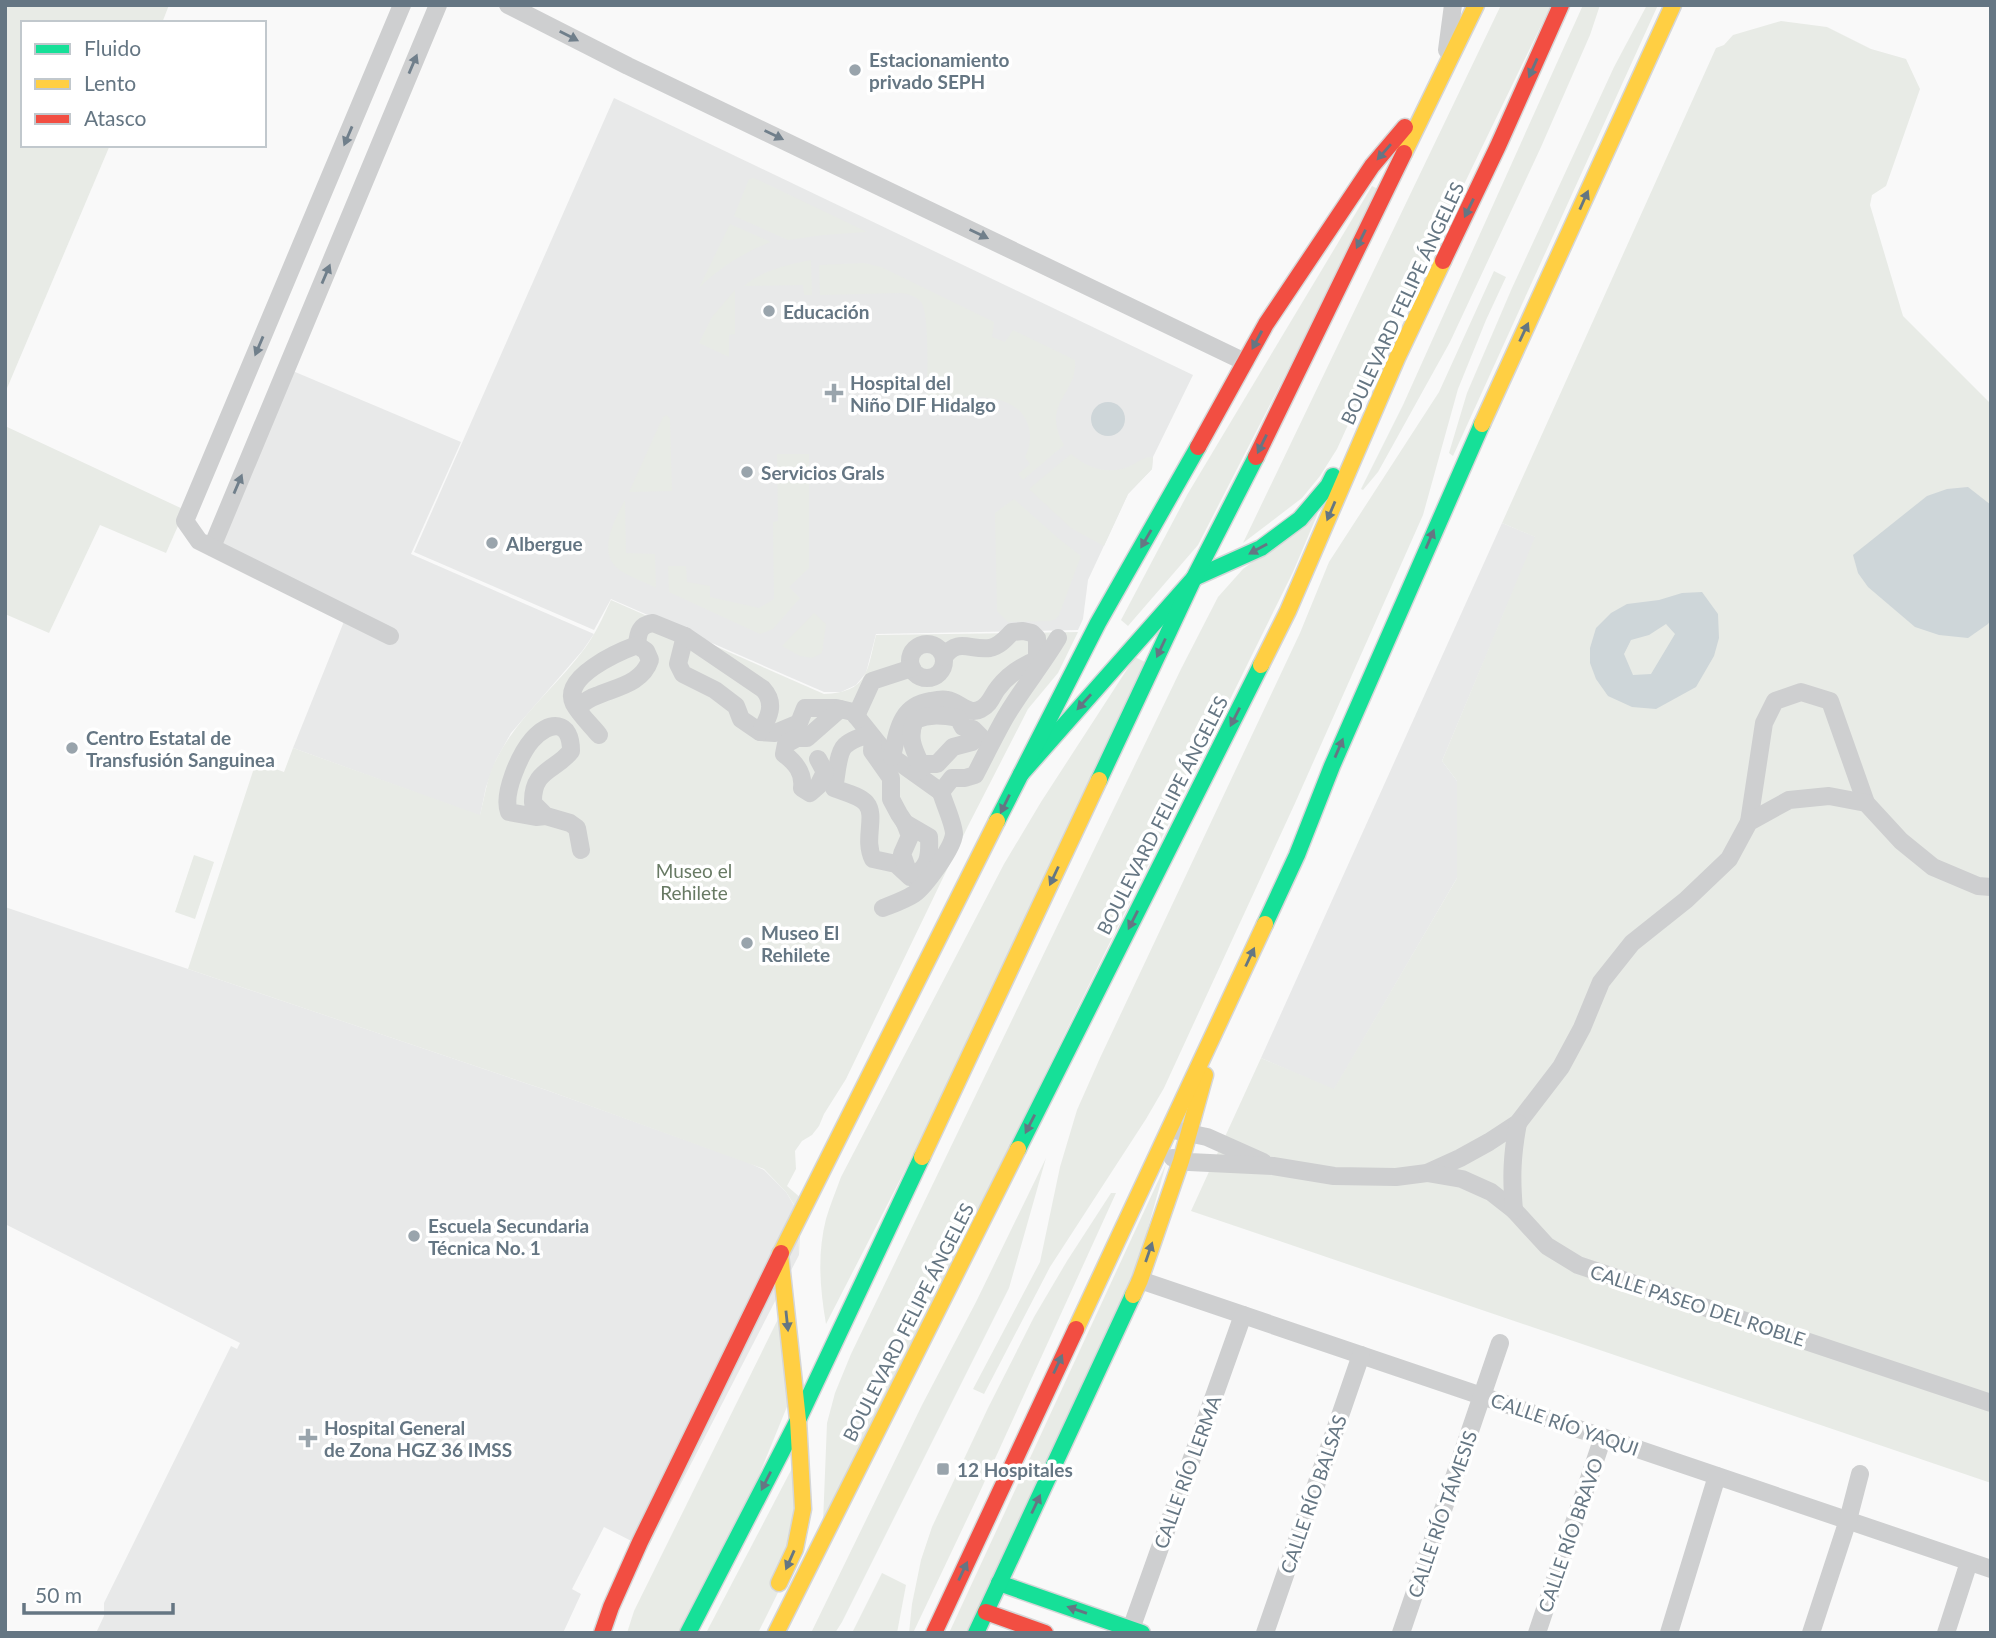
<svg xmlns="http://www.w3.org/2000/svg" width="1996" height="1638" viewBox="0 0 1996 1638" font-family="Lato,sans-serif">
	<style>
		.built { fill: #e8e9e9 }
		.green { fill: #e8ebe6 }
		.water { fill: #ced6d9; fill-rule: evenodd }
		.lines { fill: none; stroke-linecap: round; stroke-linejoin: round }
		.fast-casing { stroke: #d5d6d7; stroke-width: 19 }
		.slow-casing { stroke: #d5d6d7; stroke-width: 19 }
		.jam-casing { stroke: #d5d6d7; stroke-width: 19 }
		.street { stroke: #cecfd0; stroke-width: 18 }
		.fast { stroke: #16e098; stroke-width: 16 }
		.slow { stroke: #ffcf43; stroke-width: 16 }
		.jam { stroke: #f24e42; stroke-width: 16 }
		.oneway { fill: #707f8b }
		.oneway2 { fill: #657683 }
		.poi-dot { fill: #99a4ac; stroke: #fff; stroke-width: 2.5 }
		.labels { text-anchor: middle; dominant-baseline: central; stroke-width: 7; stroke-linejoin: round; paint-order: stroke }
		.poi-label { font-size: 19px; font-weight: bold; fill: #657683; stroke: #fff; text-anchor: start }
		.street-label { font-size: 19px; fill: #657683; stroke: #fff }
		.park-label { font-size: 19px; fill: #687a64; stroke: #fff }
	</style>
	<rect width="100%" height="100%" fill="#f9f9f9"/>
	<!-- built -->
	<g class="built">
		<path d="M614 98 1193 375 1153 457 1152 469 1128 494 1088 580 1083 619 1078 630 876 634 866 673 856 685 841 692H824L611 599 594 630 414 552Z"/>
		<path d="M281 366 461 442 411 554 594 634 583 650 511 733 496 760 486 787 480 816 293 748 347 614 210 548Z"/>
		<path d="M1502 523 1536 537 1442 761 1457 781V878L1334 1090 1261 1058Z"/>
		<path d="M5 907 549 1091 747 1162 764 1170 786 1192 798 1212 799 1255 647 1549 604 1527 572 1589 581 1594 563 1633H96L104 1616V1603L231 1346 237 1349 240 1343 5 1224Z"/>
	</g>
	<!-- green -->
	<g class="green">
		<path d="M5 5H169L162 23H23V145H110L5 393Z"/>
		<path d="M1501 5H1551L1454 205 1400 311 1337 449 1320 476 1302 498 1243 543Z"/>
		<path d="M1583 5H1600L1590 35 1541 147 1450 342 1378 472 1363 490 1361 489 1403 405Z"/>
		<path d="M1647 5H1658L1453 456 1449 453 1467 393 1512 288 1614 67Z"/>
		<path d="M1781 21 1827 27 1871 49 1906 59 1920 89 1886 186 1872 195 1870 205 1903 316 1991 404V1483L1191 1211 1261 1058 1334 1089 1457 878V781L1442 761 1535 537 1502 523 1716 48 1724 45 1733 35Z"/>
		<path d="M754 178 867 232 823 235 788 240 734 216 749 179Z"/>
		<path d="M1372 186 1380 190 1198 545 1128 626 1121 620 1187 495Z"/>
		<path d="M730 224 771 242C743 253 720 267 699 288Z"/>
		<path d="M811 260 812 295H804L803 285 744 286C760 271 790 264 811 260Z"/>
		<path d="M864 263 881 267 994 322 992 337 1005 342 1013 330 1075 360C1078 395 1040 402 1064 445L1023 480 1018 474 1030 464 1025 457C1031 445 1032 432 1026 420 1010 388 957 398 927 399 927 380 930 314 921 302 916 296 909 294 901 293L820 295 819 265Z"/>
		<path d="M1494 271 1506 277 1486 320 1458 389 1423 515 1296 801 1164 1088 1146 1119 1050 1267 984 1394 973 1389 1040 1262 1060 1167 1077 1110 1100 1058 1300 633 1329 562 1439 392Z"/>
		<path d="M735 290V334L729 335V357L699 343 712 317Z"/>
		<path d="M667 415 670 419 672 491 629 492 663 417Z"/>
		<path d="M5 426 185 510 166 553 100 525 49 633 5 614Z"/>
		<path d="M777 454H809V568L789 587 800 598 773 629 760 634 669 592 668 566H686L687 582 710 586V597L759 608 774 599 773 522 778 521Z"/>
		<path d="M1071 454C1087 468 1107 475 1128 467 1137 463 1143 456 1153 457L1152 469 1128 494 1104 546 1071 528 1029 489Z"/>
		<path d="M1014 499 1059 539 1081 556 1059 615 1056 619 1050 621 1008 622 997 611 995 513Z"/>
		<path d="M625 500 626 553 655 554 656 588C645 582 632 578 621 571 595 554 615 519 625 500Z"/>
		<path d="M1318 513 1293 572 823 1523 827 1423 835 1393 851 1354 1181 669 1218 597 1243 569Z"/>
		<path d="M611 600 824 694C868 692 867 672 876 635L1078 632 1058 673 1028 709 968 826 846 1079 824 1114 819 1126 812 1135 802 1141 795 1151 796 1169 787 1186 802 1199 799 1255 798 1211 786 1192 764 1169 549 1091 188 969 256 762 284 772 293 748 480 815C485 796 487 776 497 758 519 715 557 686 585 648 596 633 603 617 611 600Z"/>
		<path d="M814 613 826 624 822 653 812 658 800 656 782 646Z"/>
		<path d="M1135 657 1147 663 939 1104 826 1324C820 1289 817 1254 826 1219 830 1205 836 1191 841 1177L1004 864 1041 802Z"/>
		<path d="M194 855 214 862 195 919 175 912Z"/>
		<path d="M1046 1158 1009 1288 842 1622 835 1633H811L922 1405 976 1302Z"/>
		<path d="M1166 1164 1134 1278 970 1633H949Z"/>
		<path d="M1111 1193H1116L978 1496 913 1633H909L912 1604 921 1560 932 1527 988 1408 1034 1317 1067 1261Z"/>
		<path d="M781 1313 800 1375 757 1480 683 1633H627L634 1611Z"/>
		<path d="M800 1453 795 1558 758 1633H706Z"/>
		<path d="M882 1573 906 1585 897 1633H852Z"/>
	</g>
	<!-- water -->
	<g class="water">
		<circle cx="1108" cy="419" r="17"/>
		<path d="M1968 487 1991 505V619L1988 624 1968 638 1939 635 1915 627 1868 587 1858 573 1853 555 1927 496 1947 489Z"/>
		<path d="M1702 592 1718 614 1719 638 1714 656 1696 687 1656 709 1632 707 1608 696 1596 679 1590 663V648L1596 628 1611 613 1627 604 1659 600 1682 593ZM1666 624 1675 634 1651 674 1633 675 1624 654 1631 640 1649 635Z"/>
	</g>
	<g class="lines">
		<defs>
			<g id="fast">
				<path d="M1021 774 1194 578 1261 548 1300 519 1328 486 1333 476"/>
				<path d="M1099 780 1194 578 1256 457"/>
				<path d="M997 821 1098 623 1198 447"/>
				<path d="M1265 924 1297 855 1332 766 1482 424"/>
				<path d="M1018 1149 1261 665"/>
				<path d="M999 1583 1142 1633"/>
				<path d="M688 1633 798 1420 922 1157"/>
				<path d="M976 1633 1133 1295"/>
			</g>
			<g id="slow">
				<path d="M1404 153 1476 5"/>
				<path d="M1482 424 1673 5"/>
				<path d="M1261 665 1288 611 1397 358 1443 261"/>
				<path d="M922 1157 1099 780"/>
				<path d="M781 1253 997 821"/>
				<path d="M1133 1295 1140 1280 1181 1161 1205 1075"/>
				<path d="M1076 1329 1265 924"/>
				<path d="M779 1583 795 1549 803 1509 798 1420 780 1254"/>
				<path d="M776 1633 1018 1149"/>
			</g>
			<g id="jam">
				<path d="M1443 261 1498 146 1561 5"/>
				<path d="M1198 447 1266 324 1372 166 1405 127"/>
				<path d="M1256 457 1404 153"/>
				<path d="M986 1612 1045 1633"/>
				<path d="M602 1633 611 1607 640 1542 781 1253"/>
				<path d="M934 1633 1076 1329"/>
			</g>
		</defs>
		<!-- fast casing -->
		<use href="#fast" class="fast-casing"/>
		<!-- slow casing -->
		<use href="#slow" class="slow-casing"/>
		<!-- jam casing -->
		<use href="#jam" class="jam-casing"/>
		<!-- street -->
		<g class="street">
			<path d="M508 5 628 66 1245 362"/>
			<path d="M1447 50 1453 5"/>
			<path d="M212 547 438 5"/>
			<path d="M390 636 199 541 185 521 402 5"/>
			<path d="M685 636 678 664 683 674 715 690 736 706 741 719 760 732 775 733 799 723 805 708H836L853 712 885 752 941 792"/>
			<circle cx="927" cy="661" r="17"/>
			<path d="M637 645C638 632 640 625 653 623L685 636 763 689C776 703 769 718 760 732"/>
			<path d="M577 708C583 703 589 698 596 696 616 687 642 684 650 660L646 651 637 645C618 652 561 677 574 704 580 715 591 725 599 735"/>
			<path d="M856 716 872 681 912 668"/>
			<path d="M868 734C862 737 853 739 847 744 837 750 837 776 834 788 843 792 859 795 866 803 877 816 863 839 873 859L896 864 910 877C929 869 930 856 929 837L905 823 899 814 891 799V778L872 751 873 738"/>
			<path d="M892 757C898 730 900 706 931 701 936 700 943 699 947 700 960 702 968 716 981 709 991 704 992 695 998 688 1008 675 1021 666 1037 660V638L1032 633 1023 631 1012 632C1006 638 1000 646 990 648 971 651 958 637 944 657"/>
			<path d="M818 759 825 772 818 786 810 793 802 788C804 773 796 763 784 754L786 744 797 738H807L840 709"/>
			<path d="M915 773 925 764H937L953 747 972 742 980 736 973 729 963 727 958 718C942 715 930 714 915 720 907 738 914 750 922 767"/>
			<path d="M546 816 536 817 509 812C502 794 520 754 532 740 550 720 571 720 571 751 556 771 532 769 533 803L546 816 570 823 577 828 581 850"/>
			<path d="M1749 822 1764 723 1775 701 1801 692 1830 701 1866 803"/>
			<path d="M905 823 910 836 902 854 909 874"/>
			<path d="M883 908C893 904 905 900 914 894 925 886 953 848 954 834 954 824 944 803 941 792L952 778H965L975 775C985 756 995 735 1006 716 1022 689 1042 665 1058 638"/>
			<path d="M1178 1131 1207 1137 1263 1162"/>
			<path d="M1173 1158 1189 1162 1273 1166 1334 1176 1396 1177 1427 1173 1460 1158 1489 1142 1518 1123 1561 1067 1582 1028 1601 982 1632 943 1686 900 1729 859 1749 822 1789 800 1829 796 1866 803 1901 841 1933 867 1978 886 1991 887"/>
			<path d="M1427 1173 1462 1179 1491 1192 1514 1210 1547 1246 1578 1265 1991 1403"/>
			<path d="M1514 1210C1511 1177 1512 1155 1518 1123"/>
			<path d="M1140 1280 1991 1569"/>
			<path d="M1131 1629 1243 1315"/>
			<path d="M1265 1633 1361 1355"/>
			<path d="M1401 1633 1500 1343"/>
			<path d="M1537 1633 1603 1437"/>
			<path d="M1669 1633 1717 1476"/>
			<path d="M1811 1633 1848 1520 1860 1474"/>
			<path d="M1946 1633 1969 1562"/>
		</g>
		<!-- fast -->
		<use href="#fast" class="fast"/>
		<!-- slow -->
		<use href="#slow" class="slow"/>
		<!-- jam -->
		<use href="#jam" class="jam"/>
	</g>
	<!-- one-way arrows -->
	<defs><path id="oneway-solid" d="M-6-.8H1V-3.2L6.5 0L1 3.2V.8H-6Z" transform="scale(1.75)"/></defs>
	<g class="oneway">
		<use href="#oneway-solid" transform="translate(569 36) rotate(27)"/>
		<use href="#oneway-solid" transform="translate(413 64) rotate(-67)"/>
		<use href="#oneway-solid" transform="translate(774 135) rotate(26)"/>
		<use href="#oneway-solid" transform="translate(348 136) rotate(113)"/>
		<use href="#oneway-solid" transform="translate(979 234) rotate(26)"/>
		<use href="#oneway-solid" transform="translate(326 274) rotate(-67)"/>
		<use href="#oneway-solid" transform="translate(259 346) rotate(113)"/>
		<use href="#oneway-solid" transform="translate(238 484) rotate(-67)"/>
	</g>
	<g class="oneway2">
		<use href="#oneway-solid" transform="translate(1533 68) rotate(114)"/>
		<use href="#oneway-solid" transform="translate(1384 152) rotate(131)"/>
		<use href="#oneway-solid" transform="translate(1584 200) rotate(-66)"/>
		<use href="#oneway-solid" transform="translate(1469 208) rotate(116)"/>
		<use href="#oneway-solid" transform="translate(1361 239) rotate(116)"/>
		<use href="#oneway-solid" transform="translate(1524 332) rotate(-65)"/>
		<use href="#oneway-solid" transform="translate(1257 340) rotate(118)"/>
		<use href="#oneway-solid" transform="translate(1262 444) rotate(116)"/>
		<use href="#oneway-solid" transform="translate(1331 511) rotate(113)"/>
		<use href="#oneway-solid" transform="translate(1146 539) rotate(120)"/>
		<use href="#oneway-solid" transform="translate(1430 539) rotate(-67)"/>
		<use href="#oneway-solid" transform="translate(1258 549) rotate(151)"/>
		<use href="#oneway-solid" transform="translate(1161 648) rotate(115)"/>
		<use href="#oneway-solid" transform="translate(1084 702) rotate(132)"/>
		<use href="#oneway-solid" transform="translate(1235 717) rotate(117)"/>
		<use href="#oneway-solid" transform="translate(1339 748) rotate(-67)"/>
		<use href="#oneway-solid" transform="translate(1005 804) rotate(116)"/>
		<use href="#oneway-solid" transform="translate(1054 876) rotate(115)"/>
		<use href="#oneway-solid" transform="translate(1133 920) rotate(117)"/>
		<use href="#oneway-solid" transform="translate(1250 957) rotate(-65)"/>
		<use href="#oneway-solid" transform="translate(1030 1124) rotate(117)"/>
		<use href="#oneway-solid" transform="translate(1149 1252) rotate(-71)"/>
		<use href="#oneway-solid" transform="translate(787 1321) rotate(84)"/>
		<use href="#oneway-solid" transform="translate(1058 1364) rotate(-65)"/>
		<use href="#oneway-solid" transform="translate(766 1481) rotate(117)"/>
		<use href="#oneway-solid" transform="translate(1036 1504) rotate(-65)"/>
		<use href="#oneway-solid" transform="translate(790 1560) rotate(114)"/>
		<use href="#oneway-solid" transform="translate(963 1571) rotate(-65)"/>
		<use href="#oneway-solid" transform="translate(1077 1610) rotate(-161)"/>
	</g>
	<!-- markers -->
	<g class="poi-dot">
		<circle cx="855" cy="70" r="7"/>
		<circle cx="769" cy="311" r="7"/>
		<path d="M830.5 382.5h7v7h7v7h-7v7h-7v-7h-7v-7h7z"/>
		<circle cx="747" cy="472" r="7"/>
		<circle cx="492" cy="543" r="7"/>
		<circle cx="72" cy="748" r="7"/>
		<circle cx="747" cy="943" r="7"/>
		<circle cx="414" cy="1236" r="7"/>
		<path d="M304.5 1427.5h7v7h7v7h-7v7h-7v-7h-7v-7h7z"/>
		<rect x="936" y="1462" width="14" height="14" rx="3.5"/>
	</g>
	<g class="labels">
		<!-- poi labels -->
		<g class="poi-label">
			<text x="869" y="59">Estacionamiento<tspan x="869" dy="22">privado SEPH</tspan></text>
			<text x="783" y="311">Educación</text>
			<text x="850" y="382">Hospital del<tspan x="850" dy="22">Niño DIF Hidalgo</tspan></text>
			<text x="761" y="472">Servicios Grals</text>
			<text x="506" y="543">Albergue</text>
			<text x="86" y="737">Centro Estatal de<tspan x="86" dy="22">Transfusión Sanguinea</tspan></text>
			<text x="761" y="932">Museo El<tspan x="761" dy="22">Rehilete</tspan></text>
			<text x="428" y="1225">Escuela Secundaria<tspan x="428" dy="22">Técnica No. 1</tspan></text>
			<text x="324" y="1427">Hospital General<tspan x="324" dy="22">de Zona HGZ 36 IMSS</tspan></text>
			<text x="957" y="1469">12 Hospitales</text>
		</g>
		<!-- street labels -->
		<g class="street-label">
			<text transform="translate(1402 303) rotate(-65)">BOULEVARD FELIPE ÁNGELES</text>
			<text transform="translate(1162 815) rotate(-63)">BOULEVARD FELIPE ÁNGELES</text>
			<text transform="translate(1698 1305) rotate(18)">CALLE PASEO DEL ROBLE</text>
			<text transform="translate(908 1322) rotate(-63)">BOULEVARD FELIPE ÁNGELES</text>
			<text transform="translate(1565 1424) rotate(19)">CALLE RÍO YAQUI</text>
			<text transform="translate(1187 1472) rotate(-70)">CALLE RÍO LERMA</text>
			<text transform="translate(1313 1494) rotate(-71)">CALLE RÍO BALSAS</text>
			<text transform="translate(1442 1514) rotate(-71)">CALLE RÍO TÁMESIS</text>
			<text transform="translate(1570 1535) rotate(-71)">CALLE RÍO BRAVO</text>
		</g>
		<!-- park labels -->
		<g class="park-label">
			<text x="694" y="870">Museo el<tspan x="694" dy="22">Rehilete</tspan></text>
		</g>
	</g>
	<!-- border -->
	<rect width="1996" height="1638" fill="none" stroke="#657683" stroke-width="14"/>
	<!-- legend -->
	<rect x="21" y="21" width="245" height="126" fill="#ffffff" stroke="#c1c8cd" stroke-width="2"/>
	<rect x="35" y="44" width="35" height="10" fill="#16e098" stroke="#c1c8cd" stroke-width="2"/>
	<text x="84" y="56" font-size="21" fill="#657683">Fluido</text>
	<rect x="35" y="79" width="35" height="10" fill="#ffcf43" stroke="#c1c8cd" stroke-width="2"/>
	<text x="84" y="91" font-size="21" fill="#657683">Lento</text>
	<rect x="35" y="114" width="35" height="10" fill="#f24e42" stroke="#c1c8cd" stroke-width="2"/>
	<text x="84" y="126" font-size="21" fill="#657683">Atasco</text>
	<!-- scale -->
	<path d="M24 1603v10h149v-10" fill="none" stroke="#657683" stroke-width="3.5"/>
	<text x="35" y="1603" font-size="21" fill="#657683" stroke="#ffffff" stroke-width="5" paint-order="stroke">50 m</text>
</svg>
